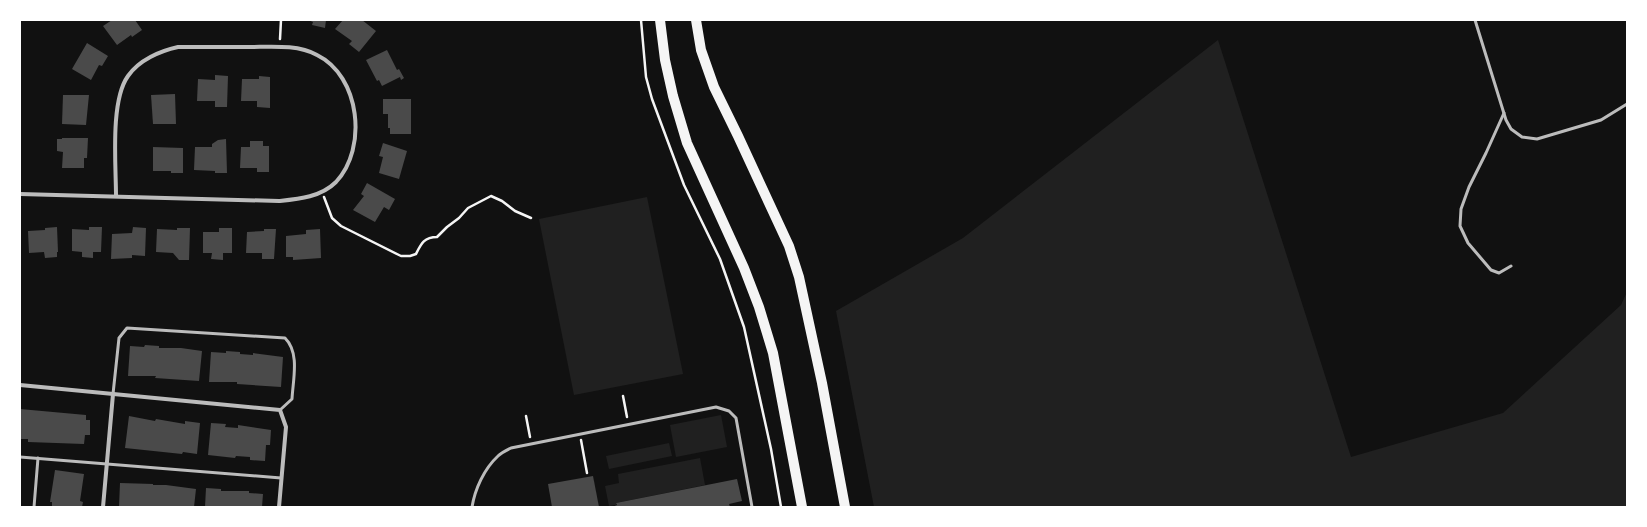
<svg xmlns="http://www.w3.org/2000/svg" width="1647" height="527" viewBox="0 0 1647 527" font-family="'Fira Sans',sans-serif">
	<style>
		.green { fill: #202020 }
		.building { fill: #4a4a4a }
		.lines { fill: none; stroke-linecap: round; stroke-linejoin: round }
		.path { stroke: #f5f5f5; stroke-width: 2.5 }
		.service { stroke: #bcbcbc; stroke-width: 3 }
		.minor { stroke: #bcbcbc; stroke-width: 4 }
		.primary { stroke: #f5f5f5; stroke-width: 10 }
	</style>
	<rect width="100%" height="100%" fill="#111"/>
	<!-- green -->
	<g class="green">
		<path d="M1218 40 1351 457 1503 413 1621 305 1627 292V507H874L836 311 963 238Z"/>
		<path d="M647 197 683 374 574 395 539 219Z"/>
		<path d="M721 415 727 447 676 457 670 425Z"/>
		<path d="M669 443 672 456 609 469 606 456Z"/>
		<path d="M700 458 705 485 616 503V505L609 506 605 486 619 483 618 474Z"/>
	</g>
	<!-- building -->
	<g class="building">
		<path d="M112 20H135L142 30 132 37 131 35 117 45 103 26Z"/>
		<path d="M308 20H326L325 28 312 25 313 22Z"/>
		<path d="M343 20H362L376 31 359 52 349 44 352 41 335 29Z"/>
		<path d="M87 43 108 56 102 66 99 65 91 80 72 69Z"/>
		<path d="M387 50 397 70 399 69 404 78 401 80 400 77 382 86 379 80 377 81 366 60Z"/>
		<path d="M215 75 228 76 227 107H215V101H197L198 79 215 80Z"/>
		<path d="M259 76 270 77V108L257 107V101H241L242 79H259Z"/>
		<path d="M175 94 176 124H153L151 95Z"/>
		<path d="M63 95H89L86 125 62 124Z"/>
		<path d="M383 99H411V134H390V128H388V114H383Z"/>
		<path d="M62 138H88L87 158H84V168H62L63 152 57 151V139H62Z"/>
		<path d="M226 139 227 173H215V171L194 170 195 147H212V144L218 140Z"/>
		<path d="M250 141H263V146H269V172H257V168H240L241 147H250Z"/>
		<path d="M383 143 407 151 399 179 379 173 383 157 379 156Z"/>
		<path d="M153 147 183 148V173H171V171H153Z"/>
		<path d="M367 183 395 199 389 210 384 207 375 222 353 210 364 196 361 194Z"/>
		<path d="M57 227 58 252H57V257L45 258 44 252 29 253 28 231 45 230V228Z"/>
		<path d="M89 227H102L101 252H93V258L82 257V252L72 251V229L89 230Z"/>
		<path d="M133 227 146 228 145 256 132 255V258L111 259 112 234 132 233Z"/>
		<path d="M177 228H190L189 260H179L173 253 156 252 157 229 177 230Z"/>
		<path d="M219 228H232V253H223V260L211 259 212 253H203V232H219Z"/>
		<path d="M264 229H276L274 259H262V253H246L247 232 264 231Z"/>
		<path d="M320 229 321 258 293 260V257H286V236L306 234V230Z"/>
		<path d="M145 345 159 346V348H181L202 351 199 381 155 378 156 376H128L130 346 144 347Z"/>
		<path d="M226 351 240 352V354L253 355V353L283 357 281 387 237 384V382H209L211 352 226 353Z"/>
		<path d="M20 409 86 415V420H90V435H85L84 444 28 442V439H20Z"/>
		<path d="M129 416 155 421 156 419 185 424V421L200 423 197 454 183 452 182 454 125 448Z"/>
		<path d="M211 423 226 424 225 427 238 428V425L271 430 270 445H266L265 461 250 460V457L236 456 235 458 208 455Z"/>
		<path d="M55 470 84 474 80 501 83 502 82 507H52V502H50Z"/>
		<path d="M593 476 599 507H552L548 484Z"/>
		<path d="M737 479 742 501 729 504 730 507H612L617 505 616 503Z"/>
		<path d="M120 483 153 484V485H166L196 489 194 507H119Z"/>
		<path d="M206 488 221 489V491H249V493L263 494 262 507H205Z"/>
	</g>
	<g class="lines">
		<!-- path -->
		<g class="path">
			<path d="M641 20 646 77 652 99 684 185 720 259 744 327 771 449 781 507"/>
			<path d="M280 39 281 20"/>
			<path d="M324 197 332 218 341 226 401 256H410L416 254C421 244 424 237 437 237L447 227 459 218 468 208 491 196 502 201 515 211 531 218"/>
			<path d="M623 396 627 417"/>
			<path d="M526 416 530 437"/>
			<path d="M581 440 587 473"/>
		</g>
		<!-- service -->
		<g class="service">
			<path d="M1475 20 1506 120 1511 129 1522 137 1537 139 1601 120 1627 104"/>
			<path d="M1504 113 1486 153 1469 187 1461 209 1460 226 1468 243 1491 270 1499 273 1511 266"/>
			<path d="M113 394 119 338 127 328 285 338C300 353 293 379 292 399L280 410"/>
			<path d="M20 457 281 478"/>
			<path d="M34 507 38 458"/>
			<path d="M472 507C475 489 484 469 498 456 501 453 507 450 511 448L716 407 729 411 736 418 752 507"/>
		</g>
		<!-- minor -->
		<g class="minor">
			<path d="M20 194 279 201C299 199 321 197 336 182 368 148 360 76 317 55 297 44 270 47 248 47 225 47 201 47 178 47 160 51 139 60 128 76 110 101 116 165 116 196"/>
			<path d="M20 385 280 410 286 427 279 507"/>
			<path d="M103 507 113 394"/>
		</g>
		<!-- primary -->
		<g class="primary">
			<path d="M660 20 665 60 673 96 687 143 744 268 759 307 773 353 802 507"/>
			<path d="M696 20 701 50 714 87 738 136 789 246 799 277 822 383 845 507"/>
		</g>
	</g>
	<!-- border -->
	<rect width="1647" height="527" fill="none" stroke="#ffffff" stroke-width="42"/>
</svg>
